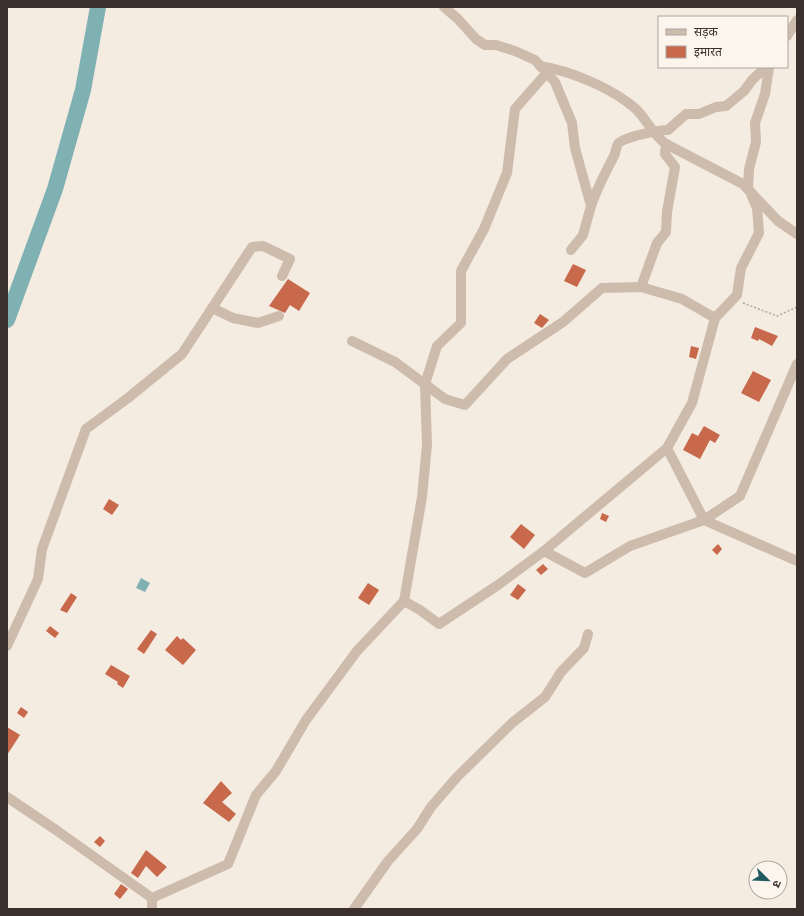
<svg xmlns="http://www.w3.org/2000/svg" width="804" height="916" viewBox="0 0 804 916" font-family="Figtree,'Noto Sans Devanagari',sans-serif">
	<style>
		.water { fill: #7fb0b2 }
		.lines { fill: none; stroke-linecap: round; stroke-linejoin: round }
		.river { stroke: #7fb0b2; stroke-width: 16 }
		.building { fill: #c8694b }
		.path { stroke: #b9a596; stroke-width: 1.5; stroke-dasharray: 2 2; stroke-linecap: butt }
		.minor { stroke: #cdbbac; stroke-width: 10 }
	</style>
	<rect width="100%" height="100%" fill="#f4ebe1"/>
	<!-- water -->
	<path class="water" d="M141 578 150 583 145 592 136 588Z"/>
	<g class="lines">
		<!-- river -->
		<path class="river" d="M7 320 55 189 83 90 98 7"/>
	</g>
	<!-- building -->
	<g class="building">
		<path d="M573 264 586 270 577 287 564 281Z"/>
		<path d="M288 279 310 293 299 311 290 305 285 313 269 306Z"/>
		<path d="M540 314 549 320 542 328 534 323Z"/>
		<path d="M755 327 778 336 772 346 759 339 758 341 751 338Z"/>
		<path d="M691 346 699 348 696 359 689 357Z"/>
		<path d="M753 371 771 380 759 402 741 393Z"/>
		<path d="M704 426 720 435 715 443 710 440 700 459 683 450 692 433 698 436Z"/>
		<path d="M109 499 119 505 112 515 103 509Z"/>
		<path d="M602 513 609 516 606 522 600 519Z"/>
		<path d="M521 524 535 535 524 549 510 537Z"/>
		<path d="M718 544 722 549 717 555 712 550Z"/>
		<path d="M543 564 548 569 541 575 536 570Z"/>
		<path d="M368 583 379 590 369 605 358 598Z"/>
		<path d="M518 584 526 590 518 600 510 595Z"/>
		<path d="M71 593 77 597 67 613 60 610Z"/>
		<path d="M50 626 59 633 55 638 46 631Z"/>
		<path d="M151 630 157 634 144 654 137 649Z"/>
		<path d="M177 636 181 640 183 638 196 650 183 665 165 650Z"/>
		<path d="M111 665 130 676 123 688 117 684 118 682 105 674Z"/>
		<path d="M21 707 28 712 24 718 17 713Z"/>
		<path d="M7 727 20 735 7 755Z"/>
		<path d="M221 781 232 793 222 802 236 814 229 822 203 803Z"/>
		<path d="M100 836 105 841 100 847 94 842Z"/>
		<path d="M146 850 167 867 157 877 146 866 138 878 131 873Z"/>
		<path d="M121 884 128 889 120 899 114 894Z"/>
	</g>
	<g class="lines">
		<!-- path -->
		<path class="path" d="M743 303 777 316 797 307"/>
		<!-- minor -->
		<g class="minor">
			<path d="M444 7 458 19 476 39 485 45H496L515 51 535 60 555 82 572 123 575 148 591 206 583 235 571 250"/>
			<path d="M787 36 797 20"/>
			<path d="M540 66C571 71 612 88 636 109 647 120 653 135 666 144L665 154 675 167 667 212 666 232 657 243 641 287"/>
			<path d="M666 144 743 184 778 221 797 234"/>
			<path d="M591 206C597 188 605 173 614 156 616 152 616 147 618 144 623 137 659 130 668 130L686 114H699L716 107 726 106 744 91 752 80 766 67"/>
			<path d="M212 308 233 318 258 323 279 316"/>
			<path d="M715 318 737 295 741 268 759 233 757 208 748 187 749 169 756 142 755 123 765 94 769 67"/>
			<path d="M352 341 395 362 445 399 465 405 507 359 563 322 602 288 641 287 682 299 715 318 692 403 667 448 704 520 740 496 797 364"/>
			<path d="M544 551 667 448"/>
			<path d="M404 601 422 497 427 445 425 384 437 346 461 323V271L484 229 507 173 515 109 543 77"/>
			<path d="M7 646 38 579 42 549 86 429 128 398 182 354 252 247 263 246 290 259 282 276"/>
			<path d="M7 797 56 830 152 898 228 864 256 795 276 771 306 720 357 651 404 601 420 610 439 624 498 585 544 551 585 573 630 546 704 520 797 561"/>
			<path d="M152 898V909"/>
			<path d="M354 909 388 861 417 829 431 807 457 777 512 723 545 697 561 672 584 648 588 634"/>
		</g>
	</g>
	<!-- border -->
	<rect width="804" height="916" fill="none" stroke="#3b302b" stroke-width="16"/>
	<!-- legend -->
	<rect x="658" y="16" width="130" height="52" fill="#fbf5ee" stroke="#aea6a0"/>
	<rect x="666" y="29" width="20" height="6" fill="#cdbbac" stroke="#aea6a0"/>
	<text x="694" y="36" font-size="12" fill="#3b302b">सड़क</text>
	<rect x="666" y="46" width="20" height="12" fill="#c8694b" stroke="#aea6a0"/>
	<text x="694" y="56" font-size="12" fill="#3b302b">इमारत</text>
	<!-- north arrow -->
	<g transform="translate(768 880) rotate(113)"><circle r="19" fill="#fbf5ee" stroke="#aea6a0"/>
	<path d="M0-3L7 15L0 10L-7 15Z" fill="#1f5a5e"/>
	<text y="-6" font-size="11" font-weight="bold" text-anchor="middle" fill="#3b302b">उ</text>
	</g>
</svg>
